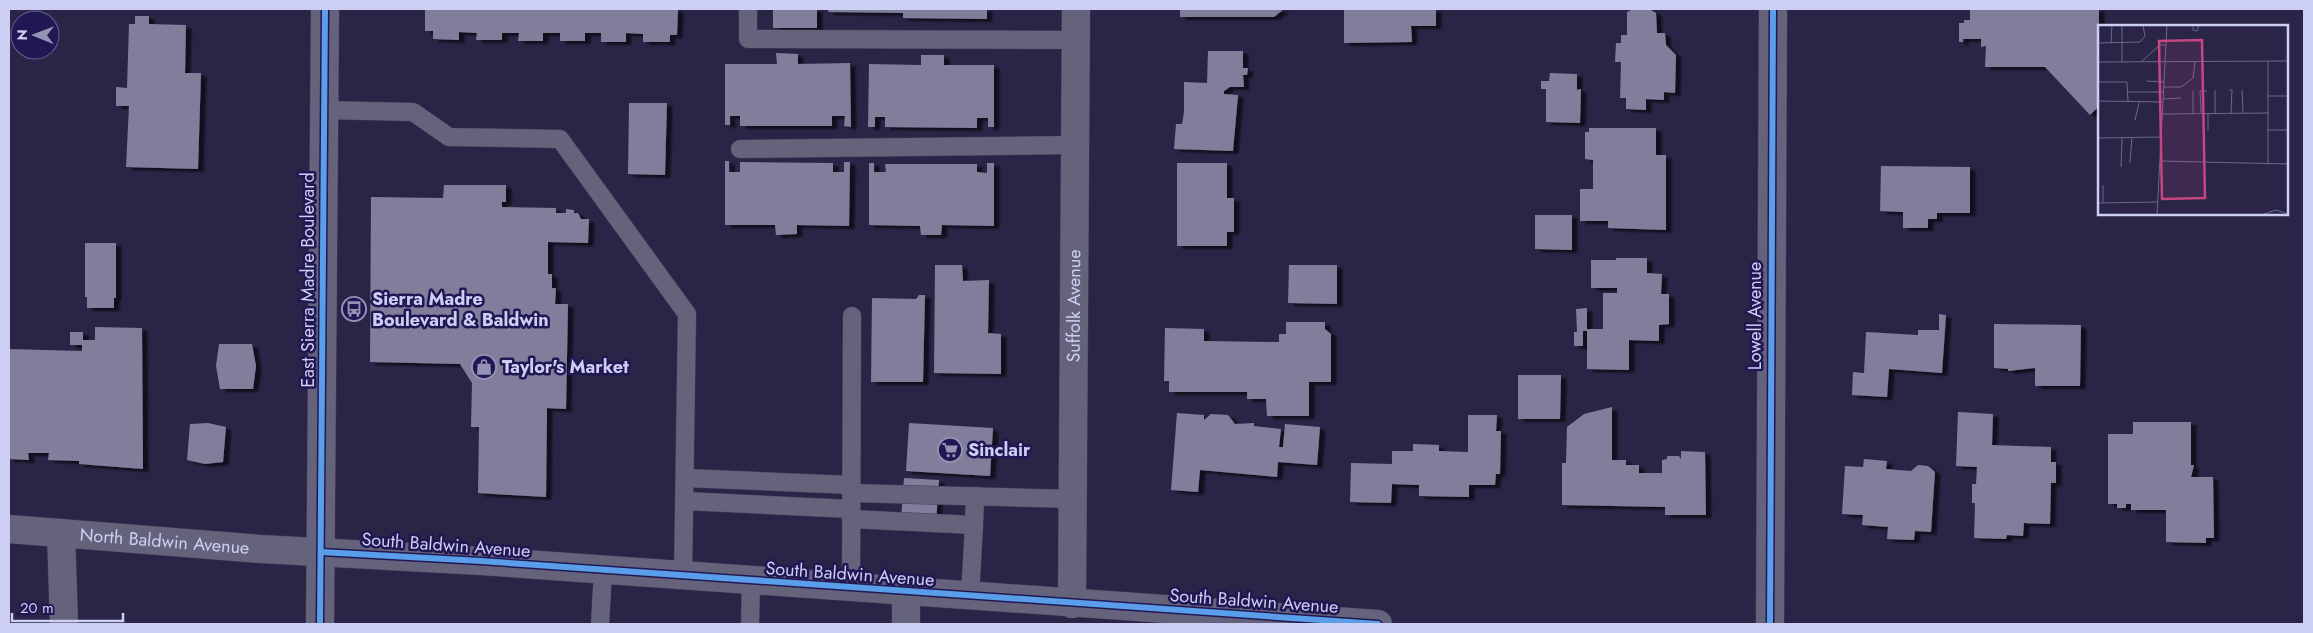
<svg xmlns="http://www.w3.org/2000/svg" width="2313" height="633" viewBox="0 0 2313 633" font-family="Jost,sans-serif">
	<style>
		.building { fill: #807e9b; filter: url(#shadow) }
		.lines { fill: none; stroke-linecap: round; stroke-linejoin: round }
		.lane-casing { stroke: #433f5a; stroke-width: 19 }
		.street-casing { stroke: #433f5a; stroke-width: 29 }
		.secondary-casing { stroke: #433f5a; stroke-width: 29 }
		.lane { stroke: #65637c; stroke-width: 18 }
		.street { stroke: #65637c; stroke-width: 28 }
		.secondary { stroke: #65637c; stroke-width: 28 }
		.cycleway-casing { stroke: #211853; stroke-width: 9 }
		.cycleway { stroke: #5a9eea; stroke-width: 6 }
		.labels { text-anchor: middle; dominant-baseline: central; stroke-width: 5; stroke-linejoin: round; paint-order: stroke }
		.street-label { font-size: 18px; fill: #cdcef3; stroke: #211853 }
		.poi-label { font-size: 18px; font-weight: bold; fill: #cdcef3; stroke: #211853; text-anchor: start }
		.inset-road { fill: none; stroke: #6b698b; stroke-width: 1 }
		.view { fill: #c54681; fill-opacity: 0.15; stroke: #c54681; stroke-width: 2.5 }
		.inset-edge { fill: none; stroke: #cdcef3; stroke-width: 2.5 }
	</style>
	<defs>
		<filter id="shadow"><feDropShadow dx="5.5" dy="3" stdDeviation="1" flood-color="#0009"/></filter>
	</defs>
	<rect width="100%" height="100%" fill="#2a2546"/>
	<!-- building -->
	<g class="building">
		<path d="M425 9H678L677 35H670V42H643V34L626 33V42H601V33H585V41H560V33H543V41H518L519 33H502V40H476L477 33 459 32V40L433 39V31H425Z"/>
		<rect x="773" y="9" width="44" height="19"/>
		<path d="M829 9H987V19L903 18V13L828 12Z"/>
		<path d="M1180 9H1284L1274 17H1180Z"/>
		<path d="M1344 9H1436V26H1411L1412 42 1344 43Z"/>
		<path d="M1633 9H1649L1656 13 1657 33H1665L1666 45 1676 55 1675 93 1664 92V100L1646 99V110L1626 109V98H1620L1621 62H1615L1616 43H1621V35H1627V12Z"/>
		<path d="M1970 9H2099V106L2090 115 2045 67H1985L1986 46 1981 47V39H1963V42H1959V23H1964V20H1970Z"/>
		<path d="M135 16H149V24L186 25 185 73H201L198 169 126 167 129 106H116V87L127 88 129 24H135Z"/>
		<path d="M1208 51H1243V68H1248L1247 75H1243L1244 87H1230L1224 91V94L1238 95 1233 151 1174 149 1176 124H1182L1184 112V82L1207 83Z"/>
		<path d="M776 53 798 54V64L850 63 851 127 844 126 845 116H832V126H740V116H730V125H725V64H777Z"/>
		<path d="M921 55H944V65H994V127H988V118H977V128L885 127V117H875V127H868L869 64 921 65Z"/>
		<path d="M1550 73 1577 74V90L1581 89 1580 123 1546 122V89H1541V81H1549Z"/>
		<path d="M629 103H667L665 175 628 174Z"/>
		<path d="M1589 128H1656V155H1666V230L1608 228V221H1580V189H1593V160L1585 159V132H1589Z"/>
		<path d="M725 161H729V172H740V162L833 163V172H844V162H850L849 226 797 225V234L776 235 775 225H725Z"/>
		<path d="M869 163H874V172H886L885 164H977V172L987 173V163H994V226L942 225 941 235H921L920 226 869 225Z"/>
		<path d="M1177 163H1227V198H1234V232H1227V246H1177Z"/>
		<path d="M1881 166 1970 167V213H1937V219H1928V228H1903V212L1880 211Z"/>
		<path d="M444 185H506V202H502V207L556 208V213H566V209L574 210V213H578L581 219H589L588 243 548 242V274H552V288H556L555 304H568L566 409 547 408 546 497 478 493 479 427H471L472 383 460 364 370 362 371 197 443 198Z"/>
		<path d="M1535 215H1572V250L1535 249Z"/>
		<path d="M85 243H116V298H114V308H87V297H85Z"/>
		<path d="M1616 258H1647V273L1662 274 1661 294H1669V324L1659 325V341L1629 340V370L1587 369V331H1583V346H1574V332H1577L1576 309 1587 308V329H1603V293H1617V288H1591V260H1616Z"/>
		<path d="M935 265H962L963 281 989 280 988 333 1001 334V374L934 373Z"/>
		<path d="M1289 265H1337V304L1288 303Z"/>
		<path d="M919 295H925L923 382H871L872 298 916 299Z"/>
		<path d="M1939 314 1946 315 1942 373 1889 369 1887 397 1852 395 1853 372 1864 373 1866 332 1918 335V330H1939Z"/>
		<path d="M1286 322H1325V329L1331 334V382H1309V416H1267L1266 399H1247V392H1169V381H1164L1165 328 1204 329V341L1279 342V334H1286Z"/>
		<path d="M1994 324 2081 325 2080 386H2035V368L2008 371V369L1994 368Z"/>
		<path d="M95 327 142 328 143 469 79 464V461L48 460 49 453H28L29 460 9 459V349L82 351V345H70V332H83V340H95Z"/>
		<path d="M219 344H252L256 366 253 389H220L216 366Z"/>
		<path d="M1518 375H1561L1560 419H1518Z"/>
		<path d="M1612 407V460H1626V465H1639V473H1662V460L1667 459V456H1679L1681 459V451L1705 452 1706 515H1665V507L1562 505V463H1566L1567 427 1584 414Z"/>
		<path d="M1958 412 1993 414 1992 445 2051 447V462H2056V483H2051L2050 524 2024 523 2023 536 2007 535 2006 539 1974 538 1975 503H1972V484H1976L1977 467 1956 466Z"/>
		<path d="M1177 413 1204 415V420L1211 414 1228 415 1235 424 1254 423V426L1281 429 1279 447H1283L1285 424 1320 427 1317 465 1278 462 1277 477 1200 470 1198 492 1171 490Z"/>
		<path d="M1468 415H1497L1496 431H1501L1500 474H1496L1495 485H1469V497L1419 496V485L1392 484 1391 503 1350 502 1351 463 1392 464V451H1413V444L1439 445V451L1468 452Z"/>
		<path d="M2133 422H2191V465H2194L2191 477H2213L2214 538H2206V543L2166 542V510H2131V504H2126V508H2117V504H2108V434H2133Z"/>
		<path d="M208 423 226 427 223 462 205 464 187 460 190 424Z"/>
		<path d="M909 423 993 428 990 476 906 471Z"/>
		<path d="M1864 459 1887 461 1886 469 1911 471 1918 465 1928 466 1935 472 1931 532 1915 531 1914 540 1887 539 1888 527 1862 525 1863 515 1842 514 1845 466 1863 467Z"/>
		<path d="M904 478 939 480 936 522 901 520Z"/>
	</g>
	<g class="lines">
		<defs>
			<g id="lane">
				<path d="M748 9V39L1076 40"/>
				<path d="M324 110 413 112 449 137 560 139 687 314 683 577"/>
				<path d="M740 149 1075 145"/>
				<path d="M686 478 851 485"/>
				<path d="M851 493 1073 499"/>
				<path d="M685 501 851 509"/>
				<path d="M851 519 974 525 975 496"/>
				<path d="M851 589 852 316"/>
				<path d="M970 597 974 525"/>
				<path d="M600 624 603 571"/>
				<path d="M750 624 751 582"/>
			</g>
			<g id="street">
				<path d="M61 533 64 624"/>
				<path id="s1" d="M1072 604 1076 9"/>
				<path d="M906 624V593"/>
				<path d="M1770 624 1773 9"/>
			</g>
			<g id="secondary">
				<path id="s2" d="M9 529 261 549 481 561 1378 624"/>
				<path d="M320 624 325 9"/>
			</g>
		</defs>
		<!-- lane casing -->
		<use href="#lane" class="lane-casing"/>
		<!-- street casing -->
		<use href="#street" class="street-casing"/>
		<!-- secondary casing -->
		<use href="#secondary" class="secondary-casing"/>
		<!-- lane -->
		<use href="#lane" class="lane"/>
		<!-- street -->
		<use href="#street" class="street"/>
		<!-- secondary -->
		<use href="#secondary" class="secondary"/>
		<defs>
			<g id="cycleway">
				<path d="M321 552 481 561 1378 624"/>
				<path d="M320 624 325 9"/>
				<path d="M1770 624 1773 9"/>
			</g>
		</defs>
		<!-- cycleway casing -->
		<use href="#cycleway" class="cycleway-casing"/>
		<!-- cycleway -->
		<use href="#cycleway" class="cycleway"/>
	</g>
	<!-- icons -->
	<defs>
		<symbol id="bus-ring" viewBox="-11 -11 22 22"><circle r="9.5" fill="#211853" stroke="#9493b6" stroke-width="1.5"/><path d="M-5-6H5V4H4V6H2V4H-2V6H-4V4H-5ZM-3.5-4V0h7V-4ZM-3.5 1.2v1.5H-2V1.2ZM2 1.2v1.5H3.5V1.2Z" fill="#9493b6"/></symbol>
		<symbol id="shop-ring" viewBox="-11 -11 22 22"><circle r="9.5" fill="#211853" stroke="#9493b6" stroke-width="1.5"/><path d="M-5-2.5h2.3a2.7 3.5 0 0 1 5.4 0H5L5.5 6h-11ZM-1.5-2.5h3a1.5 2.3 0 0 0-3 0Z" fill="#9493b6"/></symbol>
		<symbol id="supermarket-ring" viewBox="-11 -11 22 22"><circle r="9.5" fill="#211853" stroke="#9493b6" stroke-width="1.5"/><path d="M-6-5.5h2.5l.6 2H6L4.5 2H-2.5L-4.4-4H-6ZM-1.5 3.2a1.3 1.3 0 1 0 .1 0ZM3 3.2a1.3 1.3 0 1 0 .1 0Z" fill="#9493b6"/></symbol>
	</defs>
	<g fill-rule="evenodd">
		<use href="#bus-ring" x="340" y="295" width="28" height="28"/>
		<use href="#shop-ring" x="470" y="353" width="28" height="28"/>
		<use href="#supermarket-ring" x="936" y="436" width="28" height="28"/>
	</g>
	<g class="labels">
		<!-- street labels -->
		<g class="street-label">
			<text transform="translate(308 280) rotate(-90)">East Sierra Madre Boulevard</text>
			<text stroke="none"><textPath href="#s1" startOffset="298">Suffolk Avenue</textPath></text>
			<text transform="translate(1755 316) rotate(-90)">Lowell Avenue</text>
			<text stroke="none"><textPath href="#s2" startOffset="156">North Baldwin Avenue</textPath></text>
			<text transform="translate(446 545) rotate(4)">South Baldwin Avenue</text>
			<text transform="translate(850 574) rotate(4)">South Baldwin Avenue</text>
			<text transform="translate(1254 601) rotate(4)">South Baldwin Avenue</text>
		</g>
		<!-- poi labels -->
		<g class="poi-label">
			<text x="372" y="299">Sierra Madre<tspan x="372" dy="21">Boulevard &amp; Baldwin</tspan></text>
			<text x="502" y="367">Taylor's Market</text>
			<text x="968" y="450">Sinclair</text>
		</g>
	</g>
	<!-- overview -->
	<g transform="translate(2098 25)">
		<rect width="190" height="190" fill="#2a2546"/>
		<path class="inset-road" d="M24 0V37M95 0V5L99 6 101 0M0 18 42 17 47 11 45 0M13 18 14 0M0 37 190 36M43 37 62 20H68M170 37V139M48 56 66 57M0 57H29L30 76M65 62H83L95 53 97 37M131 65H134L133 88M144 65 145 88M95 66V88M30 67H65M169 71H190M65 74 83 73M0 76 65 77M103 88 102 66H109M117 88V65M64 89 170 88M37 95 41 78M170 105H190M110 106V88M0 113 63 112M62 136 190 139M32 138 34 112M23 142 24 113M0 178 60 177M5 178V160M59 190 69 0M163 190 178 185 190 189"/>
		<path class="view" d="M104 15 107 173 64 174 61 16Z"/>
		<rect width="190" height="190" class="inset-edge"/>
	</g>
	<!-- border -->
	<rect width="2313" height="633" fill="none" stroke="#cdcef3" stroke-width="20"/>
	<!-- north arrow -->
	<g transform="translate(35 35) rotate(271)"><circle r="24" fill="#211853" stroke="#666193"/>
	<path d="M0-4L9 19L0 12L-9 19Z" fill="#9493b6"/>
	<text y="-8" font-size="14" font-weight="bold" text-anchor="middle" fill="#cdcef3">N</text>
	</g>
	<!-- scale -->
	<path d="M12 613v8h111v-8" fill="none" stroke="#cdcef3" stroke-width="2.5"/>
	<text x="20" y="613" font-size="15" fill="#cdcef3" stroke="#211853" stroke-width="4" paint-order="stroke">20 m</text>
</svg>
